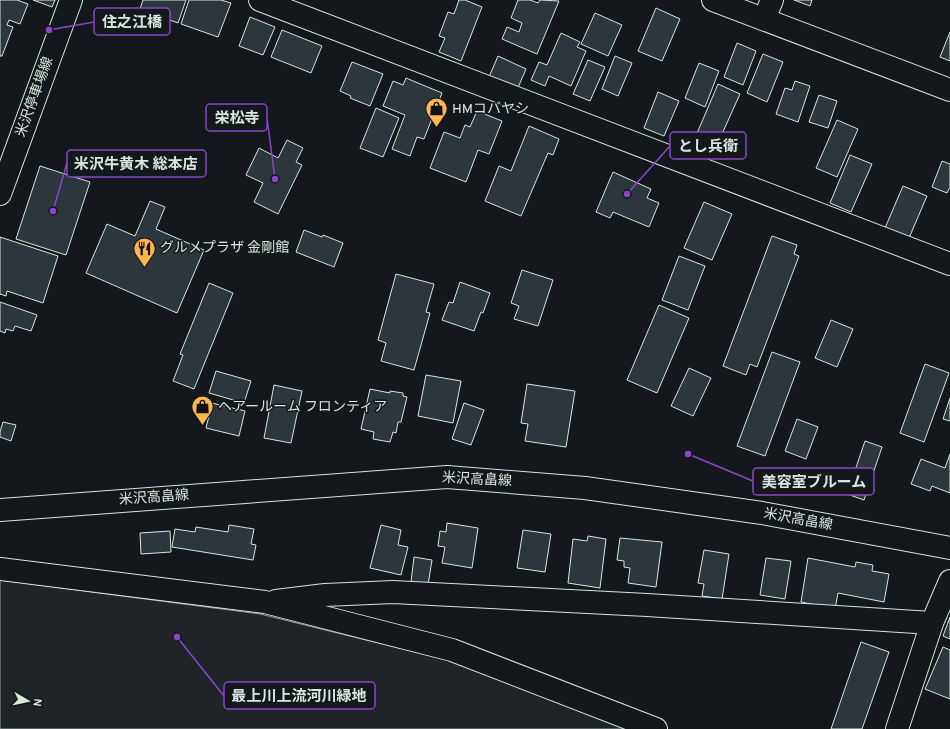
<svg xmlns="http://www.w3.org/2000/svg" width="950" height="729" viewBox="0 0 950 729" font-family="Overpass,'Noto Sans JP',sans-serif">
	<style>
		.green { fill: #202428; stroke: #939e99 }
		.building { fill: #2c363c; stroke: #d8e6dc }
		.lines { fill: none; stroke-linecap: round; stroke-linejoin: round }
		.minor-casing { stroke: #d8e6dc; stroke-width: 24 }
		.major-casing { stroke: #d8e6dc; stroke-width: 24 }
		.minor { stroke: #14181c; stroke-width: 22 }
		.major { stroke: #14181c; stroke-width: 22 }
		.labels { text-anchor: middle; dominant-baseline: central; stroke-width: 3; stroke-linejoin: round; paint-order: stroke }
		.street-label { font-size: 14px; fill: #d8e6dc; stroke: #14181c }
		.poi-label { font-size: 14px; fill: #d8e6dc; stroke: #14181c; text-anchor: start }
		.leader { fill: none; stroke: #8948c3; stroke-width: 1.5 }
		.callout-dot { fill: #8948c3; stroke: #14181c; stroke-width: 1.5 }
		.callout { fill: #14181c; stroke: #8948c3; stroke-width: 1.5 }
		.callout-label { font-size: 15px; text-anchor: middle; font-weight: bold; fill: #d8e6dc }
	</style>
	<rect width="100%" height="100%" fill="#14181c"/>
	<!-- green -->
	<path class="green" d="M0 580 260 614 447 660 634 729H0Z"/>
	<!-- building -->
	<g class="building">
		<path d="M0 0H17L28 4 20 24 9 20 7 25 13 27 2 56H0Z"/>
		<path d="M33 0H55L52 7Z"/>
		<path d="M143 0H186L178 23 140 9Z"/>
		<path d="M189 0H221L231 3 218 37 181 24Z"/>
		<path d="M459 0H465L482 7 461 61 439 52 445 38 439 36 448 12 454 14Z"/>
		<path d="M518 0H530L538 3 540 0 559 1 537 54 502 39 507 27 519 32 522 23 511 18Z"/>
		<path d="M794 0H812L810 6Z"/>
		<path d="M656 8 680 19 662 61 638 51Z"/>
		<path d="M595 13 622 25 608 56 581 44Z"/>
		<path d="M250 17 275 27 263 55 239 46Z"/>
		<path d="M282 30 322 46 311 73 271 57Z"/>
		<path d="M950 32V61L940 57Z"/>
		<path d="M561 33 580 42 577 47 586 51 571 86 549 76 545 86 531 80 539 62 547 65Z"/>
		<path d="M737 43 756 51 743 85 724 77Z"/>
		<path d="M763 54 783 62 767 102 747 93Z"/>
		<path d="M498 56 526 69 517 90 489 77Z"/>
		<path d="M615 56 632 63 618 96 602 89Z"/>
		<path d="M588 60 605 67 590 101 573 94Z"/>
		<path d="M352 62 383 74 370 106 350 98 351 96 340 91Z"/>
		<path d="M699 63 719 71 705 107 685 98Z"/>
		<path d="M406 78 442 93 424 139 417 137 410 156 392 149 405 115 383 106 393 81 403 85Z"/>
		<path d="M795 81 810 86 798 122 776 114 785 88 792 90Z"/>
		<path d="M718 84 740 94 713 154 692 145Z"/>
		<path d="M658 92 679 101 664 136 644 128Z"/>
		<path d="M819 95 837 101 828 128 809 122Z"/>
		<path d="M376 108 399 118 383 157 360 148Z"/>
		<path d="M477 111 502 121 489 154 478 150 466 182 430 168 444 132 460 138 465 125 470 127Z"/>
		<path d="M837 120 858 129 837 177 816 168Z"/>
		<path d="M529 126 559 139 553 155 548 153 521 216 485 201 499 166 511 171Z"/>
		<path d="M287 140 303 148 296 162 302 165 278 214 254 202 263 183 246 175 259 148 278 158Z"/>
		<path d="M850 155 872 164 851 212 830 203Z"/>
		<path d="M942 161 950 164V187L947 193 932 187Z"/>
		<path d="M40 166 90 182 66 255 16 239Z"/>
		<path d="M613 172 651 189 647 198 659 203 649 227 613 212 610 218 596 212Z"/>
		<path d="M903 186 927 196 909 238 885 228Z"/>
		<path d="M150 201 165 207 156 229 204 250 177 313 86 273 107 224 135 236Z"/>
		<path d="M704 202 732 214 712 260 684 248Z"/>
		<path d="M304 230 322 237 323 235 343 243 334 267 296 252Z"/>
		<path d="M772 236 797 245 794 254 799 256 757 367 750 364 746 375 723 366Z"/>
		<path d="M0 237 58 256 43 303 7 291 6 296 0 294Z"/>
		<path d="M679 256 705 266 688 310 662 300Z"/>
		<path d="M522 270 553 280 538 326 514 319 519 306 511 303Z"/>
		<path d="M396 274 434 284 426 312 430 313 414 370 381 361 386 343 378 340Z"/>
		<path d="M460 282 490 293 483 313 481 312 474 331 442 320 449 302 453 303Z"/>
		<path d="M209 283 233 293 194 389 173 381 183 355 180 354Z"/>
		<path d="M0 302 37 315 31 331 15 326 13 331 6 329 5 333 0 331Z"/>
		<path d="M659 305 689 318 657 393 627 380Z"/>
		<path d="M831 320 853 329 837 367 815 358Z"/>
		<path d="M772 352 800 362 765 456 737 446Z"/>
		<path d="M925 364 949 373 924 442 900 433Z"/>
		<path d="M689 368 711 378 693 416 671 406Z"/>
		<path d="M216 371 251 381 244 403 209 393Z"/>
		<path d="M426 375 461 381 453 423 418 416Z"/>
		<path d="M527 384 575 391 566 447 525 441 528 424 521 423Z"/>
		<path d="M274 385 302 391 291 443 264 438Z"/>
		<path d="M370 389 390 393V391L403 393V396L407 397 401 422H398L396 433 393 432 390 442 373 439 374 432 361 429Z"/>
		<path d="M950 398V421L943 419Z"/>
		<path d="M212 403 245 411 239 436 206 428Z"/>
		<path d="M464 403 484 410 471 445 452 439Z"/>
		<path d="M797 419 818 427 806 459 785 451Z"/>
		<path d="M3 422 16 425 11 441 0 437V432Z"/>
		<path d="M865 441 882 447 864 500 847 494Z"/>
		<path d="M950 454V493L932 486 930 491 911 484 921 459 945 468Z"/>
		<path d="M447 523 478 528 472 568 442 563 445 547 438 546 440 531 446 532Z"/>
		<path d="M229 525 254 529 251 544 256 545 253 560 172 547 175 529 195 532 196 527 228 532Z"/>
		<path d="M381 525 401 530 398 545 408 547 401 575 370 568Z"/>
		<path d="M523 530 551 534 545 572 517 568Z"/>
		<path d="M170 531 171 552 141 554 140 533Z"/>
		<path d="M588 536 606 539 600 588 568 583 573 539 587 541Z"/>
		<path d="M620 538 662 542 656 587 628 583 630 568 624 567V561L617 560Z"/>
		<path d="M704 550 729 554 722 599 702 596 704 584 698 583Z"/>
		<path d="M414 557 432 560 428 585 411 582Z"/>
		<path d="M766 558 791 561 785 599 760 595Z"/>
		<path d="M808 558 855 567 856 562 873 565 872 571 889 574 884 602 838 593 835 609 801 602Z"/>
		<path d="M950 617V639L943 636Z"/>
		<path d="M861 642 889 652 862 729H831Z"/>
		<path d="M943 647 950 650V699L925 689Z"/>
	</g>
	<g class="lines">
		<defs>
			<g id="minor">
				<path d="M260 0 950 264"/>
				<path d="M713 0 950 90"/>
				<path d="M764 19 772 0"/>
				<path d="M0 569 265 602 452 650 656 729"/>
				<path d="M276 601 325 595 393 592 647 605 932 623"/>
				<path d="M897 729 932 623 950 581"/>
			</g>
			<g id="major">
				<path d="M0 194 71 0"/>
				<path d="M0 510 447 477 585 488 762 513 950 548"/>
			</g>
		</defs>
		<!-- minor casing -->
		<use href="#minor" class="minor-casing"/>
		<!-- major casing -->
		<use href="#major" class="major-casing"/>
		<!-- minor -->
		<use href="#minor" class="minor"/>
		<!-- major -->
		<use href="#major" class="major"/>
	</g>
	<!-- icons -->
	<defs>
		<symbol id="shop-pin" viewBox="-11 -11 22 30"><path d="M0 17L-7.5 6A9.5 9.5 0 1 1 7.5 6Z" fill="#ffb74d" stroke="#14181c"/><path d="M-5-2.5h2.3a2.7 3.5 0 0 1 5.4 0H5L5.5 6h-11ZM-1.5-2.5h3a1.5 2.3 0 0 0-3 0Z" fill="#111"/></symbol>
		<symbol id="restaurant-pin" viewBox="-11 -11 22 30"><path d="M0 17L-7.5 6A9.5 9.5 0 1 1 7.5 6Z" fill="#ffb74d" stroke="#14181c"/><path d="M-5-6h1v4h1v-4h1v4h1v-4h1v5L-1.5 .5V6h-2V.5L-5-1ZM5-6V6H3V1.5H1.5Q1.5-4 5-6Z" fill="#111"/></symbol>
	</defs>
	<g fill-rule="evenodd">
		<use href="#shop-pin" x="424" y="96" width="25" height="34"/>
		<use href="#restaurant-pin" x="132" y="236" width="25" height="34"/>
		<use href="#shop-pin" x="190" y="394" width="25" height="34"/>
	</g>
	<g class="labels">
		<!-- street labels -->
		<g class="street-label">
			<text transform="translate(35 97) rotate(-70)">米沢停車場線</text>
			<text transform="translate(477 480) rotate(3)">米沢高畠線</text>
			<text transform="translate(154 498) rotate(-4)">米沢高畠線</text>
			<text transform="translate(798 520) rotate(10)">米沢高畠線</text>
		</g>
		<!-- poi labels -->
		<g class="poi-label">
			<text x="452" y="109">HMコバヤシ</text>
			<text x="160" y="248">グルメプラザ 金剛館</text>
			<text x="218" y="407">ヘアールーム フロンティア</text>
		</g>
	</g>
	<!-- callouts -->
	<path class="leader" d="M49 30L94 22M275 179L267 118M627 194L670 146M53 211L67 163M688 454L753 481M177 637L224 696"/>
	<g class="callout-dot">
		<circle cx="49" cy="30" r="4"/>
		<circle cx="275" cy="179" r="4"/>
		<circle cx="627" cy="194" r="4"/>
		<circle cx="53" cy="211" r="4"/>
		<circle cx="688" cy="454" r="4"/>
		<circle cx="177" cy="637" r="4"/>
	</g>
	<g class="callout">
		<rect x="94" y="8" width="76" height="27" rx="4"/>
		<rect x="206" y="104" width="61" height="27" rx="4"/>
		<rect x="670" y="132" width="76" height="27" rx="4"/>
		<rect x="67" y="150" width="139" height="27" rx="4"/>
		<rect x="753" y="468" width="121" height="27" rx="4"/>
		<rect x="224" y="682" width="151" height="27" rx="4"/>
	</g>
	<g class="callout-label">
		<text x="132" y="27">住之江橋</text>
		<text x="237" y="123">栄松寺</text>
		<text x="708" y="151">とし兵衛</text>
		<text x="136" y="169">米沢牛黄木 総本店</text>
		<text x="814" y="487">美容室ブルーム</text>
		<text x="299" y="701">最上川上流河川緑地</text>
	</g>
	<!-- north arrow -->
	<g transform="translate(28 701) rotate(99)" stroke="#14181c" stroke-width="3" paint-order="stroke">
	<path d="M0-3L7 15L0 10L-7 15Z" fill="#d8e6dc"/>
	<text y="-6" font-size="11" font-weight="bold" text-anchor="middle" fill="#d8e6dc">N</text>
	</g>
</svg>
